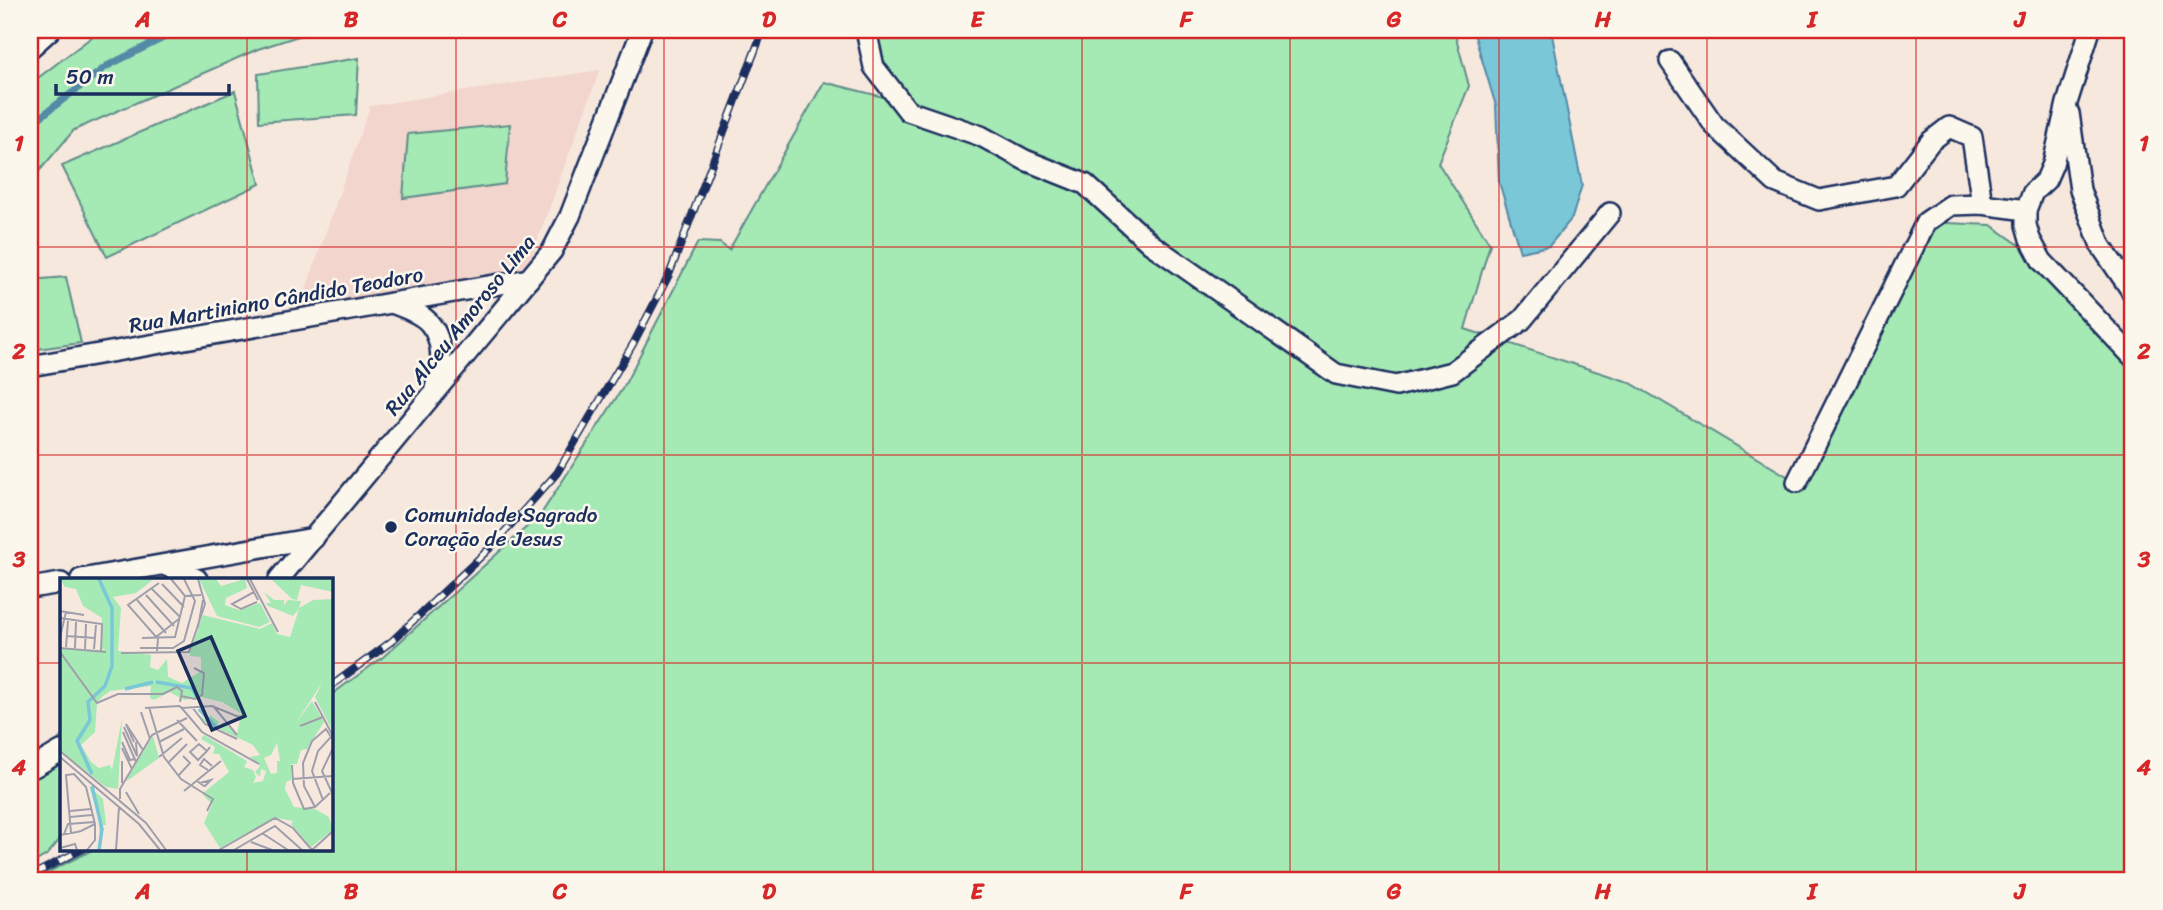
<svg xmlns="http://www.w3.org/2000/svg" width="2163" height="910" viewBox="0 0 2163 910" font-family="Sriracha,sans-serif">
	<style>
		.built { fill: #f2d5cd }
		.green { fill: #a5e9b4; stroke: #608c89; stroke-width: 2 }
		.water { fill: #7ac7d8; stroke: #548aa7; stroke-width: 2 }
		.lines { fill: none; stroke-linecap: round; stroke-linejoin: round }
		.stream { stroke: #548aa7; stroke-width: 7 }
		.minor-casing { stroke: #1b2f5e; stroke-width: 24 }
		.minor { stroke: #fbf7ec; stroke-width: 19 }
		.rail-casing { stroke: #1b2f5e; stroke-width: 8 }
		.rail { stroke: #fbf7ec; stroke-width: 5; stroke-dasharray: 16; stroke-linecap: butt }
		.grid { fill: none; stroke: #d62828; stroke-width: 2; stroke-opacity: 0.55 }
		.poi-dot { fill: #1b2f5e; stroke: #fbf7ec; stroke-width: 2.5 }
		.labels { text-anchor: middle; dominant-baseline: central; stroke-width: 5; stroke-linejoin: round; paint-order: stroke }
		.street-label { font-size: 21px; fill: #1b2f5e; stroke: #fbf7ec }
		.poi-label { font-size: 21px; fill: #1b2f5e; stroke: #fbf7ec; text-anchor: start }
		.inset-river { fill: none; stroke: #7ac7d8; stroke-width: 3.5 }
		.inset-road { fill: none; stroke: #9f9eab; stroke-width: 2 }
		.view { fill: #1b2f5e; fill-opacity: 0.15; stroke: #1b2f5e; stroke-width: 3.5 }
		.inset-edge { fill: none; stroke: #1b2f5e; stroke-width: 3.5 }
		.neatline { fill: none; stroke: #d62828; stroke-width: 2.5 }
		.grid-label { font-size: 23px; text-anchor: middle; font-weight: bold; fill: #d62828 }
	</style>
	<rect width="100%" height="100%" fill="#f7e8de"/>
	<filter id="ink" filterUnits="userSpaceOnUse"><feTurbulence type="fractalNoise" baseFrequency=".0143" numOctaves="2"/><feDisplacementMap in="SourceGraphic" scale="14" xChannelSelector="R" yChannelSelector="G"/><feConvolveMatrix kernelMatrix="1 2 1 2 8 2 1 2 1" color-interpolation-filters="sRGB"/></filter>
	<g filter="url(#ink)">
		<!-- built -->
		<path class="built" d="M600 70 528 266 299 309 370 106Z"/>
		<!-- green -->
		<g class="green">
			<path d="M101 30H317L258 49 74 130 30 182V84Z"/>
			<path d="M873 30H1454L1469 86 1438 163 1490 244 1465 329 1629 382 1797 482 1926 222 1991 225 2042 261 2133 357V880H32L94 849H331V695L383 657 541 514 624 386 698 242 720 243 729 250 824 82 899 101 877 60Z"/>
			<path d="M359 58 356 115 259 122 258 74Z"/>
			<path d="M235 91 260 184 107 257 62 166Z"/>
			<path d="M510 124 505 184 403 198 408 134Z"/>
			<path d="M66 277 81 343 30 350V280Z"/>
			<path d="M61 737V838L48 854 30 865V767Z"/>
		</g>
		<!-- water -->
		<path class="water" d="M1473 30H1551L1582 185 1572 218 1549 246 1520 252 1499 182 1496 106Z"/>
		<g class="lines">
			<!-- stream -->
			<path class="stream" d="M30 125 107 66 179 30"/>
			<defs>
				<g id="minor">
					<path d="M866 30 874 67 908 111 981 136 1025 160 1085 184 1151 244 1336 374 1396 386 1452 372 1522 320 1610 213"/>
					<path d="M2090 30 2067 103 2053 164 2046 180 2033 192 2026 210V225L2030 239 2042 261 2133 357"/>
					<path d="M30 48 50 30"/>
					<path d="M1670 61 1714 125 1775 182 1819 200 1896 186 1931 141 1949 127 1972 137 1982 204"/>
					<path d="M2069 113 2080 190 2101 246 2133 293"/>
					<path d="M392 303C404 308 422 313 430 324 445 342 442 369 435 388"/>
					<path d="M30 366 529 279"/>
					<path d="M1797 482 1926 222 1951 205 1982 204 2026 210"/>
					<path d="M164 565 197 579"/>
					<path d="M81 579 314 538"/>
					<path d="M279 579 552 251 570 216 642 30"/>
					<path d="M30 588 61 583"/>
					<path d="M34 767 61 751"/>
				</g>
			</defs>
			<!-- minor casing -->
			<use href="#minor" class="minor-casing"/>
			<!-- minor -->
			<use href="#minor" class="minor"/>
			<defs>
				<g id="rail">
					<path d="M331 686 392 641 491 547 557 473 633 344 669 275 763 30"/>
					<path d="M30 876 83 849"/>
				</g>
			</defs>
			<!-- rail casing -->
			<use href="#rail" class="rail-casing"/>
			<!-- rail -->
			<use href="#rail" class="rail"/>
		</g>
	</g>
	<!-- grid -->
	<path class="grid" d="M247 30V579M456 30V880M664 30V880M873 30V880M1082 30V880M1290 30V880M1499 30V880M1707 30V880M1916 30V880M30 247H2133M30 455H2133M30 663H61M331 663H2133M247 849V880"/>
	<!-- markers -->
	<circle class="poi-dot" cx="391" cy="527" r="7"/>
	<g class="labels">
		<!-- street labels -->
		<g class="street-label">
			<text transform="translate(276 300) rotate(-10)">Rua Martiniano Cândido Teodoro</text>
			<text transform="translate(460 325) rotate(-51)">Rua Alceu Amoroso Lima</text>
		</g>
		<!-- poi labels -->
		<g class="poi-label">
			<text x="405" y="515">Comunidade Sagrado<tspan x="405" dy="24">Coração de Jesus</tspan></text>
		</g>
	</g>
	<!-- overview -->
	<g transform="translate(60 578)">
		<rect width="273" height="273" fill="#f7e8de"/>
		<path d="M0 1H94L76 15 53 19 61 30 58 73 91 77 90 89 98 92 107 81 108 99 122 105 141 93V79L130 78V74L143 37 200 51 212 45 217 56 230 59 239 31 233 38 208 28 206 25H211L204 14 214 22H224V27L228 22 241 23 239 30 253 22 273 21V154L255 119 262 105 235 146 252 123 264 144 247 171 241 172 237 186H231V202L226 204 225 211 234 229 255 231 269 239 273 252 251 269 231 246 233 243 216 240 160 270 144 245 152 226 142 216 169 194 159 176H153L155 169 141 161 144 157 187 183 184 189 193 192 196 199 193 205 203 203 206 193 201 191 200 199 195 194 200 188 190 179 200 177 193 167 143 143 136 135 147 143 140 130 149 142 150 137 159 144 157 148 162 149 163 144 177 156 180 140 172 138 182 136 162 124 141 119 124 122 110 114 94 122 90 120 91 108 50 113 42 119 37 125 35 154 21 167 31 184 39 190 50 187 52 192 62 141 58 211 46 209 0 173V71L46 72 41 70 42 40 23 28 16 11 5 9ZM217 165 220 183H217V195L211 196 204 180 211 177ZM139 1H156L161 8 185 1 187 10 166 20 165 27 179 32 200 25 210 44 199 49 157 38ZM211 1H273V14L241 7 237 22 232 21ZM93 158 99 180 67 203 68 199ZM29 208 43 221 46 247H42L41 272 38 235Z" fill="#a5e9b4" fill-rule="evenodd"/>
		<path class="inset-river" d="M96 104 132 110 137 119M65 111 93 104M139 131 157 150M32 196 17 163 30 142 28 124 45 108 52 88V30L39 1M32 208 42 251 39 272"/>
		<path class="inset-road" d="M111 1 125 18 141 17M187 1 198 22M190 1 218 54M102 6 124 29M92 11 120 39M194 14 172 26 181 31 197 24M86 17 114 48M77 22 106 55M0 33 24 37M0 40 42 46 41 74M138 49 143 22M6 58 35 60M0 59 6 34M96 59 120 40M82 60 115 59 125 18M6 69 8 43M0 70 46 74M15 70 16 44M80 70H113L124 63 135 23 124 1M25 71 26 46M34 71 36 47M97 73 98 61 68 27 99 5M0 74 37 125 58 116H103L117 109 122 113 120 124M61 75 129 74 145 26 138 1M121 118 135 121 142 117 144 95 134 90M255 124 273 158M120 128 142 154 199 186M89 129 104 179 121 201 153 221 147 233M132 129 145 146 177 161M154 129 177 157M85 130 120 128M122 130 152 128 179 139M81 134 90 161M117 142 137 163M240 148 263 139M64 149 77 178 76 164M63 154 76 184M62 164 70 182 75 181M74 164 66 146 83 172M99 164 124 151M62 170 72 191M273 170 262 193 273 217M0 173 86 245 106 272M147 173 139 166 130 174 138 182 147 173 150 169M0 179 79 246 100 272M99 179 122 160M62 183V205M108 185 127 166M232 187 233 205 244 231 255 229 270 215M148 192 140 187 144 181 152 188M118 198 130 185 123 178M232 201 273 198M137 203 144 208H145L151 202 140 205M124 213 161 183M66 214 79 236M60 221V211L92 157 127 140M255 229 244 208 243 185 252 163 266 151 271 159 258 173 252 193 263 222M10 233 31 231M10 239 32 237M202 255 228 272M4 256 8 246 35 244M0 257 17 254 21 253 35 246 26 209 14 196 6 197 11 255M191 264 212 272M0 270 15 266 17 272M27 272 35 262V246M56 272 59 229M159 272 215 240 233 250 252 272M174 272 215 248 242 272M252 272 273 253"/>
		<path class="view" d="M151 59 185 138 152 152 118 73Z"/>
		<rect width="273" height="273" class="inset-edge"/>
	</g>
	<!-- margin -->
	<rect width="2163" height="910" fill="none" stroke="#fbf7ec" stroke-width="77"/>
	<!-- scale -->
	<path d="M56 84v10h173v-10" fill="none" stroke="#1b2f5e" stroke-width="3.5"/>
	<text x="66" y="84" font-size="21" fill="#1b2f5e" stroke="#fbf7ec" stroke-width="5" paint-order="stroke">50 m</text>
	<rect x="38" y="38" width="2086" height="834" class="neatline"/>
	<g class="grid-label">
		<text x="143" y="27">A</text>
		<text x="351" y="27">B</text>
		<text x="560" y="27">C</text>
		<text x="769" y="27">D</text>
		<text x="977" y="27">E</text>
		<text x="1186" y="27">F</text>
		<text x="1394" y="27">G</text>
		<text x="1603" y="27">H</text>
		<text x="1812" y="27">I</text>
		<text x="2020" y="27">J</text>
		<text x="19" y="151">1</text>
		<text x="2144" y="151">1</text>
		<text x="19" y="359">2</text>
		<text x="2144" y="359">2</text>
		<text x="19" y="567">3</text>
		<text x="2144" y="567">3</text>
		<text x="19" y="775">4</text>
		<text x="2144" y="775">4</text>
		<text x="143" y="899">A</text>
		<text x="351" y="899">B</text>
		<text x="560" y="899">C</text>
		<text x="769" y="899">D</text>
		<text x="977" y="899">E</text>
		<text x="1186" y="899">F</text>
		<text x="1394" y="899">G</text>
		<text x="1603" y="899">H</text>
		<text x="1812" y="899">I</text>
		<text x="2020" y="899">J</text>
	</g>
</svg>
